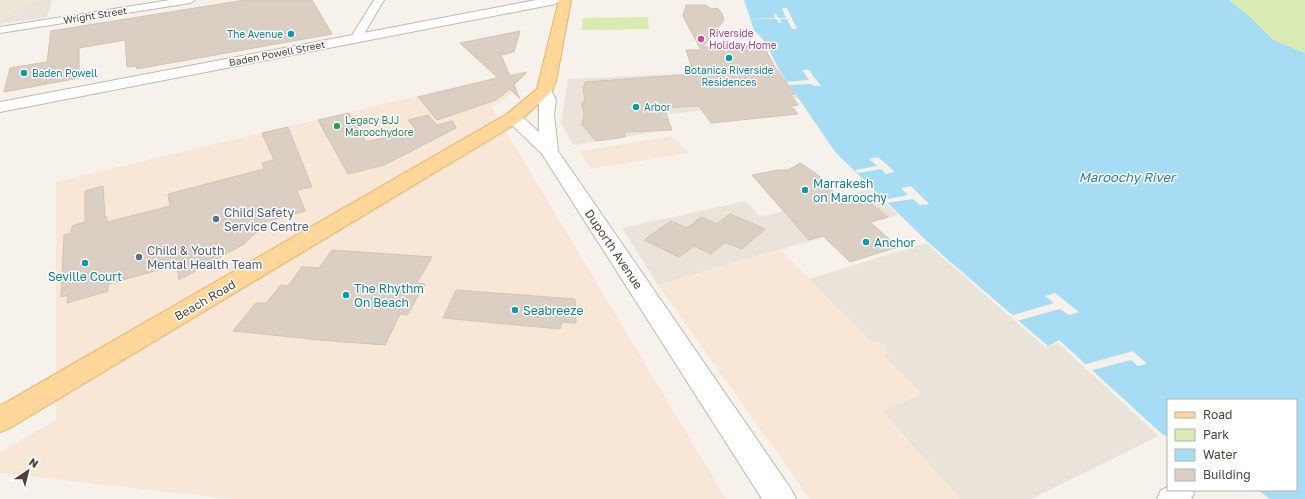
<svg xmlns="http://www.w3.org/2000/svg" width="1305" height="499" viewBox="0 0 1305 499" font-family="'Golos Text',sans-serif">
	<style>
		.residential { fill: #eae3d9 }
		.commercial { fill: #f8e6d6 }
		.education { fill: #efe5d4 }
		.green { fill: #d8ebb2 }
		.water { fill: #a6ddf4 }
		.pier { fill: #f6f1eb }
		.building { fill: #dbcfc3; stroke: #d3c3b2 }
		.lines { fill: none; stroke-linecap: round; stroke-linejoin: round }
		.minor-casing { stroke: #c2b8ad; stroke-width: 2 }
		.tertiary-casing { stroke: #c2b8ad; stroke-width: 2 }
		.primary-casing { stroke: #eab365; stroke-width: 2 }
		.minor { fill: #fff; fill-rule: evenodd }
		.tertiary { fill: #fff; fill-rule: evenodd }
		.primary { fill: #ffd79b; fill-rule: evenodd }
		.culture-dot { fill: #0f9aa8; stroke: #fff; stroke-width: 1.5 }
		.hotel-dot { fill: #d1479c; stroke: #fff; stroke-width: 1.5 }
		.leisure-dot { fill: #2e9e5b; stroke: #fff; stroke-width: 1.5 }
		.service-dot { fill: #5c6f8a; stroke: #fff; stroke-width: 1.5 }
		.labels { text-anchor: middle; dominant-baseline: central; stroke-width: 3; stroke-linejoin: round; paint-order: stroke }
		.far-street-label { font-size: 10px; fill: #4b4138; stroke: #fff }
		.far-hotel-label { font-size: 10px; fill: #b23c85; stroke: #fff; text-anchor: start }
		.far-culture-label { font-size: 10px; fill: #0d838f; stroke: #fff; text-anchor: start }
		.far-leisure-label { font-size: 10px; fill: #27864d; stroke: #fff; text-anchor: start }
		.culture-label { font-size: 12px; fill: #0d838f; stroke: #fff; text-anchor: start }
		.service-label { font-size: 12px; fill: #4e5e75; stroke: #fff; text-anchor: start }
		.street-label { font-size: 12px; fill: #4b4138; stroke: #fff }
		.water-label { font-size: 13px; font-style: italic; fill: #277da3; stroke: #fff }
	</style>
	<rect width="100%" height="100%" fill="#f6f1eb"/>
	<!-- residential -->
	<g class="residential">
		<path d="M39 0H52L47 17 0 24V16Z"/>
		<path d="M778 70 800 98 654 116 667 130 573 145 561 123 568 79Z"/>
		<path d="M871 189 898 215 658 285 622 228 746 201 760 217Z"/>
		<path d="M926 243 1045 347 1058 343 1159 436 1031 499H960L882 411 922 394 885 356 886 346 869 340 809 279Z"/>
	</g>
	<!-- commercial -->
	<g class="commercial">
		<path d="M517 72 513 92 492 108 726 499H232L0 473V452L56 420V182Z"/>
		<path d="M671 136 689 153 590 169 580 151Z"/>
		<path d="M781 250 869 340 886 346 885 356 922 394 882 411 960 499H810L658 285Z"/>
	</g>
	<!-- education -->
	<path class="education" d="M0 0H39L0 16Z"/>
	<!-- green -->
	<g class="green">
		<path d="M1229 0H1305V53L1273 40 1249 16Z"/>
		<path d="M648 17 649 29 582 30 583 18Z"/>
	</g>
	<!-- water -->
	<path class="water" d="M744 0H1229L1249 16 1273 40 1305 53V499H1270L1258 490H1296V400H1168V437L1162 434 1059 340 1048 346 931 245 836 153 779 70 766 43 754 30Z"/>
	<!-- pier -->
	<g class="pier">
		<path d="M782 8H787L797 29H792L787 19H780L781 23H779L777 19 748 18H775L774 14H776L778 18H786Z"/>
		<path d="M802 70H809L821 86H814L811 84 787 85 785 82 809 80Z"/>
		<path d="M878 157 895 172 886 174 881 169 858 173 855 170 877 166 869 159Z"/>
		<path d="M911 186 929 204 920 205 913 199 886 203 883 200 908 195 901 188Z"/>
		<path d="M1055 293 1079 312 1069 315 1060 309 1016 321 1010 316 1054 303 1045 296Z"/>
		<path d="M1133 351 1147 364 1138 366 1131 360 1089 371 1083 365Z"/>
	</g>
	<!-- building -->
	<g class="building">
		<path d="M245 0H312L332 34 137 69 136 66 127 67 125 40 79 48V78L4 92 10 68 47 62 51 31Z"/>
		<path d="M686 5H706L711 9 717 8 722 13 724 20 703 47 763 45 776 69 795 94 791 95 798 105 791 106 798 114 711 123 699 106 664 108 672 130 625 132V137L596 141 582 125 584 114 582 104 585 99 583 91 585 82 694 74 686 50H701L683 16Z"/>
		<path d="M520 31 514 52 501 55 510 76 527 72 514 85 520 99 510 89 496 100 437 120 418 97 498 78 460 43Z"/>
		<path d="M349 113 366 142 416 130 408 120 428 115 437 125 453 121 456 128 384 165 348 174 318 120Z"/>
		<path d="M288 127 312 187 297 190 305 211 262 223 263 228 252 236 244 244 179 280 177 265 108 284V291L67 303 68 295 61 297 64 235 71 233 72 226 85 222V191L103 186 105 217H107V222L170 206 168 194 264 169 262 163 274 160 262 133Z"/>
		<path d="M800 163 814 172 830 186 839 204 863 197 888 217 870 222 898 247 850 262 823 236 809 240 752 175 778 170H788Z"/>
		<path d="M730 214 765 229 742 249 725 242 711 254 694 246 679 257 644 240 671 221 687 228 701 217 717 224Z"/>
		<path d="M332 250 432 257 417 283 425 284 407 315 400 314 385 345 320 340 233 331 256 303H266L281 285 288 286 302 267 319 268Z"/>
		<path d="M456 290 575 299 576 323 562 322 560 329 443 318Z"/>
	</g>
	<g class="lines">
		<defs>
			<g id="minor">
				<path d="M170 0H195L190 3 0 33V27Z"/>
				<path d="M374 0H384L361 39H353L351 37Z"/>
				<path d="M1168 487V490H1192L1194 494 1191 499H1157L1161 490Z"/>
			</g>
			<g id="tertiary">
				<path d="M536 0H561L555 4 0 112V102Z"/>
				<path d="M544 86 550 88 556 100 554 114 558 151 791 489 796 499H762L542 154 505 118 507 114C521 111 529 124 539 132 538 118 541 104 536 91L538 88Z"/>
			</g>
			<path id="primary" d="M559 0H571L556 81 552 91 519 122 10 428 0 432V406L507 114 537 89Z"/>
		</defs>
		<!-- minor casing -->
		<use href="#minor" class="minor-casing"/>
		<!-- tertiary casing -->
		<use href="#tertiary" class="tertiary-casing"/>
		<!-- primary casing -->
		<use href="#primary" class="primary-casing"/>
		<!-- minor -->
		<use href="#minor" class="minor"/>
		<!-- tertiary -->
		<use href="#tertiary" class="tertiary"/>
		<!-- primary -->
		<use href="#primary" class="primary"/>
	</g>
	<!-- markers -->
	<g class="culture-dot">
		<circle cx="291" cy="34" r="4"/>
		<circle cx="729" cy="58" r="4"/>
		<circle cx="24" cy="73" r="4"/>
		<circle cx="636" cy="107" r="4"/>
		<circle cx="805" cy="190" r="4"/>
		<circle cx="866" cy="242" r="4"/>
		<circle cx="85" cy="263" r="4"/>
		<circle cx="346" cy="295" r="4"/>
		<circle cx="515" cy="310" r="4"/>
	</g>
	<circle class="hotel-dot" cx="701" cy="39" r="4"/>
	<circle class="leisure-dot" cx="337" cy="126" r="4"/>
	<g class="service-dot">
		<circle cx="216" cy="219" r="4"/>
		<circle cx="139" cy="257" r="4"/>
	</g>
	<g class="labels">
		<!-- far-street labels -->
		<g class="far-street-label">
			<text transform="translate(95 15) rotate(-9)">Wright Street</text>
			<text transform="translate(277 53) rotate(-11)">Baden Powell Street</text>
		</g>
		<!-- far-hotel labels -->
		<g class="far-hotel-label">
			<text x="709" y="33">Riverside<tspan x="709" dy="12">Holiday Home</tspan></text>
		</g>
		<!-- far-culture labels -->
		<g class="far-culture-label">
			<text x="283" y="34" text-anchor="end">The Avenue</text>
			<text x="729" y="70" text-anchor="middle">Botanica Riverside<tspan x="729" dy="12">Residences</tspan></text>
			<text x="32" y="73">Baden Powell</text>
			<text x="644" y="107">Arbor</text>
		</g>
		<!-- far-leisure labels -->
		<g class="far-leisure-label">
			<text x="345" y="120">Legacy BJJ<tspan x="345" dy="12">Maroochydore</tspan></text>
		</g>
		<!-- culture labels -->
		<g class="culture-label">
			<text x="813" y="183">Marrakesh<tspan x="813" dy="14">on Maroochy</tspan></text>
			<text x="874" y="242">Anchor</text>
			<text x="85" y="276" text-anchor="middle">Seville Court</text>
			<text x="354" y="288">The Rhythm<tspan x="354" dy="14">On Beach</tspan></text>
			<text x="523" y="310">Seabreeze</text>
		</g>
		<!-- service labels -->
		<g class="service-label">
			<text x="224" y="212">Child Safety<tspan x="224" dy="14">Service Centre</tspan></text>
			<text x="147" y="250">Child &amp; Youth<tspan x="147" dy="14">Mental Health Team</tspan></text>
		</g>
		<!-- street labels -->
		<g class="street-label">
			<text transform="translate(614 249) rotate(56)">Duporth Avenue</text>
			<text transform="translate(205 300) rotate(-30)">Beach Road</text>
		</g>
		<!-- water labels -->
		<g class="water-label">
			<text x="1127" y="177">Maroochy River</text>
		</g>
	</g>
	<!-- legend -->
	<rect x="1167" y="399" width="130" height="92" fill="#ffffff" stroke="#b7b3af"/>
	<rect x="1175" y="412" width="20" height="6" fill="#ffd79b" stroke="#b7b3af"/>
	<text x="1203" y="419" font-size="12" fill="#4b4138">Road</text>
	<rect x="1175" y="429" width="20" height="12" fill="#d8ebb2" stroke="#b7b3af"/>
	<text x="1203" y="439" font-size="12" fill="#4b4138">Park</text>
	<rect x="1175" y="449" width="20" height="12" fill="#a6ddf4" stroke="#b7b3af"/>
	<text x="1203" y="459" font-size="12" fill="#4b4138">Water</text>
	<rect x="1175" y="469" width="20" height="12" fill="#dbcfc3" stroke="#b7b3af"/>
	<text x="1203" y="479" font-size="12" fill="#4b4138">Building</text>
	<!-- north arrow -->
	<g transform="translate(28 471) rotate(35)" stroke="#ffffff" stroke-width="3" paint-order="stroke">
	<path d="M0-3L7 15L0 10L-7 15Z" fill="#4b4138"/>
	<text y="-6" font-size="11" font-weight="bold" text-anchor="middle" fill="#4b4138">N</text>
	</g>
</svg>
